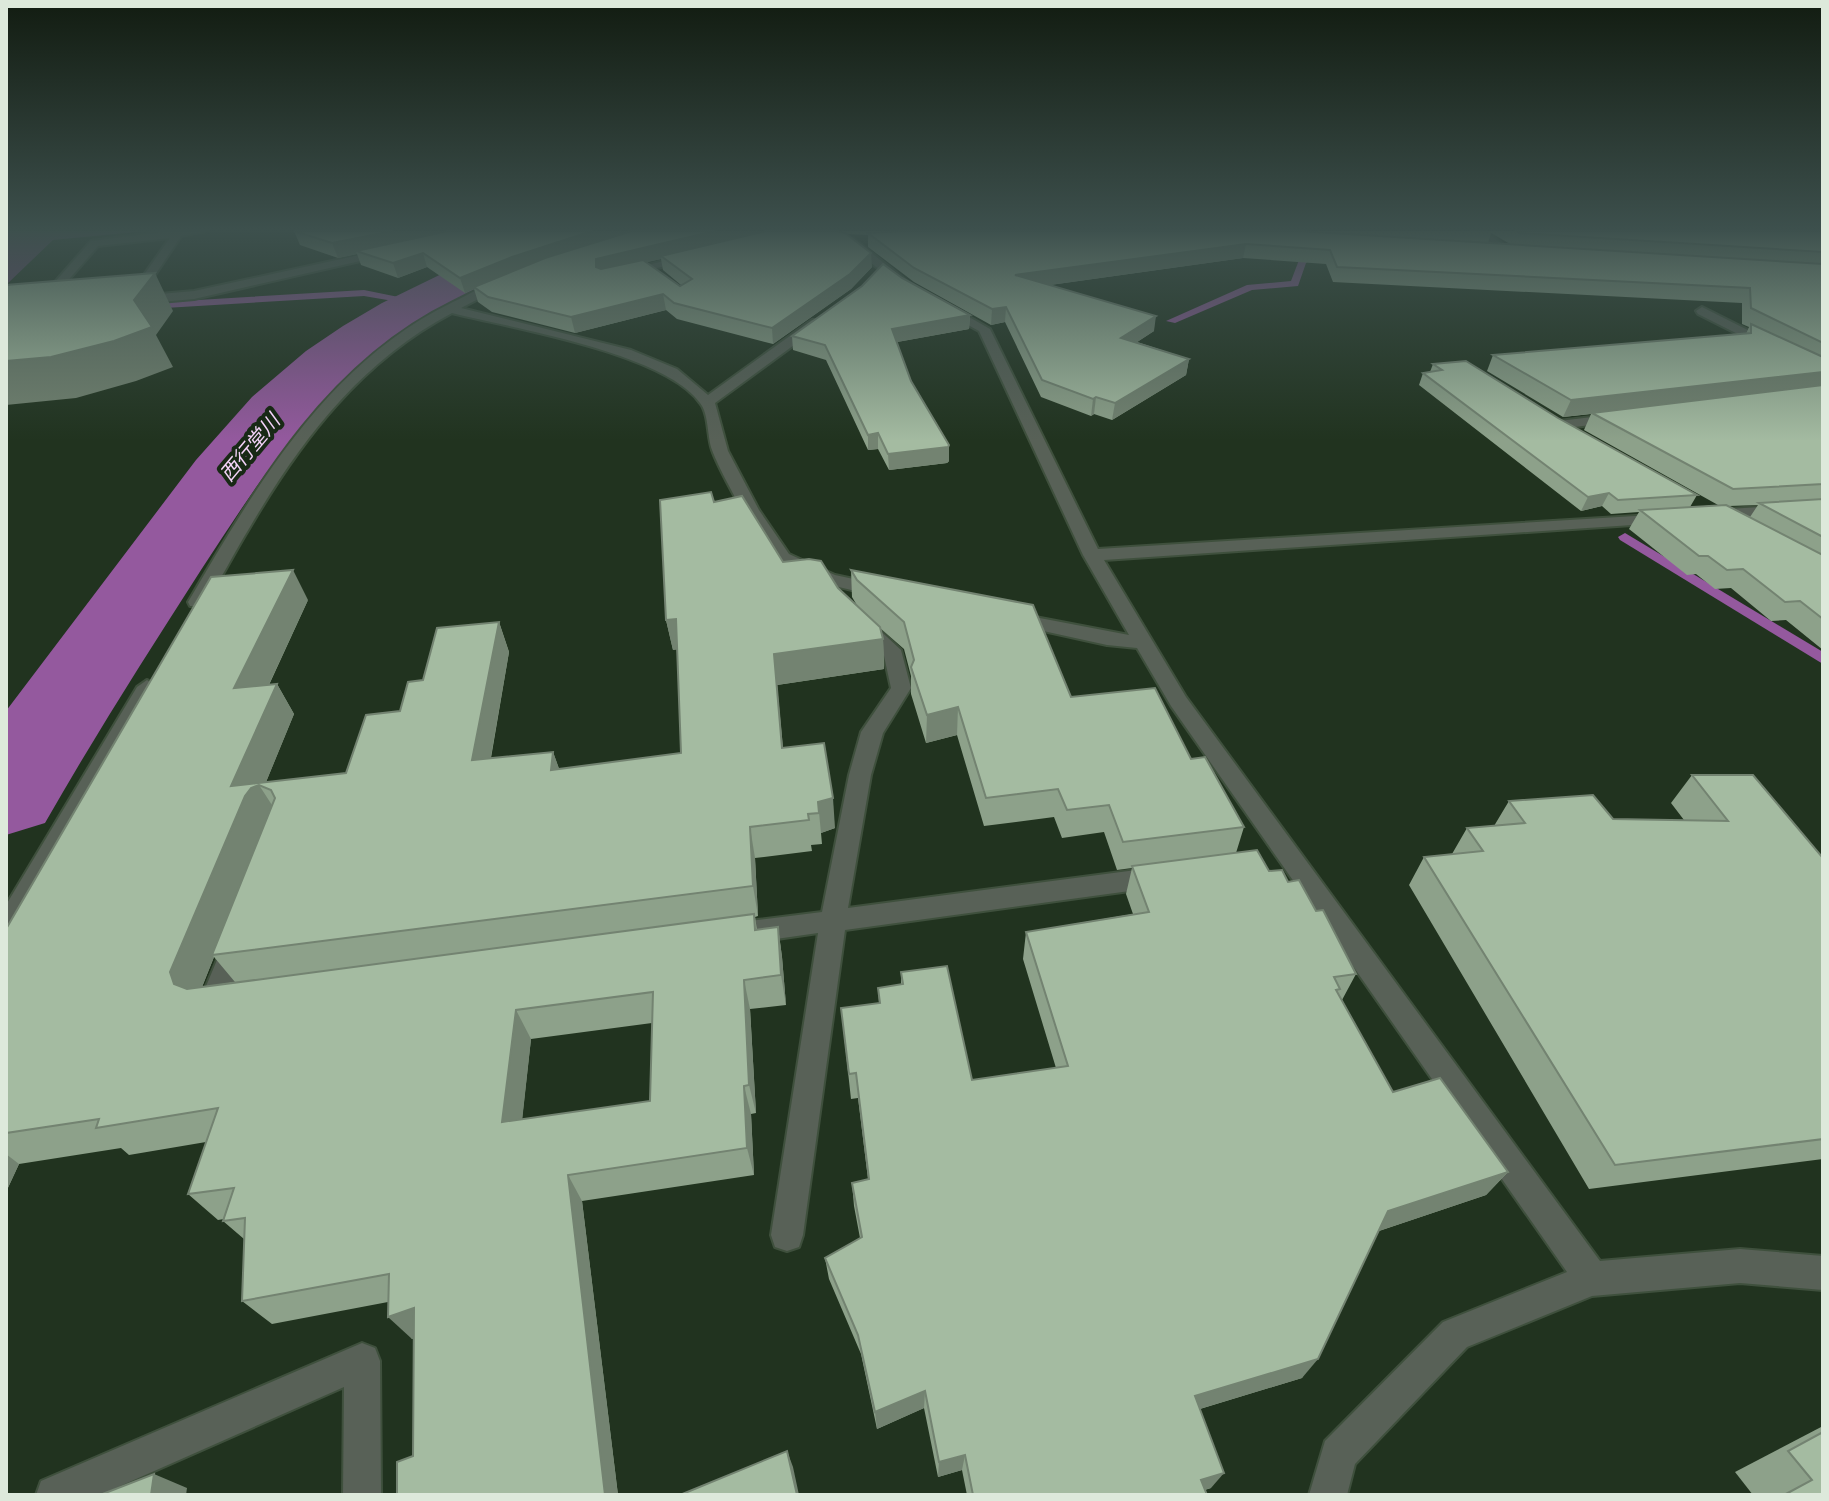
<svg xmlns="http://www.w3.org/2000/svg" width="1829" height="1501" viewBox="0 0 1829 1501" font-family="'Golos Text','Noto Sans JP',sans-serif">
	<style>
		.green { fill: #6e4575 }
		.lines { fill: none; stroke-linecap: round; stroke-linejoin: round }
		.stream { fill: #94599e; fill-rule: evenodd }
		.river { fill: #94599e; fill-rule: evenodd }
		.service-casing { stroke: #3f503d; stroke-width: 4 }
		.minor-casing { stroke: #3f503d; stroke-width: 4 }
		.service { fill: #586157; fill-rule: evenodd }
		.minor { fill: #586157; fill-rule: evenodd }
		.wall { fill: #8da18a; fill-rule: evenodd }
		.shaded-wall { fill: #738371 }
		.building { fill: #a4bba1; stroke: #738371; stroke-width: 2; fill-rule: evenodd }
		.labels { text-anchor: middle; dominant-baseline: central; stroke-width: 8; stroke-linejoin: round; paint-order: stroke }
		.far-water-label { font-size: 20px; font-style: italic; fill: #f5d4fa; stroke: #182915 }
	</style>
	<rect width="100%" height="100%" fill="#21331f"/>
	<!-- green -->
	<path class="green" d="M6 231H146L53 240 6 285Z"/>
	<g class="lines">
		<!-- stream -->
		<g class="stream">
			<path d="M1314 250 1318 253 1306 263 1298 286 1252 290 1175 323 1166 321 1247 285 1291 281 1299 260Z"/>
			<path d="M364 290 433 304 428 307 364 296 148 309 143 306 148 303Z"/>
			<path d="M1625 533 1823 652V664L1620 540 1618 537Z"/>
			<path d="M45 725 54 731 51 735 6 743V731Z"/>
		</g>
		<!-- river -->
		<path class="river" d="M632 231 625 242C527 272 428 312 350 380 287 434 246 502 201 570 147 654 94 737 45 823L6 835V711L196 460 252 397 306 351 343 326 382 303 464 263 552 231Z"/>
		<defs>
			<path id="service" d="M171 231H205L181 236 139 299 129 296 170 238 98 246 64 285 54 283 91 241Z"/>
			<g id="minor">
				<path d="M787 231H811L854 239 909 283 899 285 847 244Z"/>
				<path d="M1472 231H1484L1515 253 1506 255Z"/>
				<path d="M387 249 392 252 391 254 194 299 138 304 132 300 138 296 194 291Z"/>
				<path d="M691 254 697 257 695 259 623 276 617 273Z"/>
				<path d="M503 279 507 280V284L461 308 631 350 677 369 708 395 812 320H820V326L715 403 728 451 759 510 789 554 835 575 886 586 888 590 886 594 879 596C852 590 796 580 776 561 760 545 720 472 712 450 707 436 709 414 700 403 665 353 512 328 452 313 361 361 301 440 250 527 234 553 220 581 204 606H190L188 602C257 485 327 363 453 302 470 294 486 284 503 279Z"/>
				<path d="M943 302 990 329 1098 549 1668 514 1670 518 1662 523 1104 560 1186 697 1600 1261 1740 1249 1823 1256V1290L1740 1283 1592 1296 1467 1347 1355 1464 1347 1495H1309L1325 1441 1443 1322 1567 1272 1171 706 1137 648 1107 645 1007 623 1004 619 1014 613 1129 635 1083 555 979 331 939 309 937 306Z"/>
				<path d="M1702 307 1823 368V377L1698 314 1696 311Z"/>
				<path d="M1617 414 1624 418 1622 421 1559 429 1552 425 1559 421Z"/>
				<path d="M1823 503V513L1712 520 1704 515 1712 510Z"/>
				<path d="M864 620 871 622 901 650 911 688 883 733 871 775 848 908 1159 867 1168 870 1171 877 1168 884 1159 887 845 930 803 1235 799 1247 787 1251 775 1247 771 1235 818 933 749 943 740 940 736 932 740 924 749 921 822 912 849 775 861 732 891 688 884 656 854 626Z"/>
				<path d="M147 680 157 687 15 936 6 939V905L137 687Z"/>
				<path d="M236 933 245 936 249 944 231 993 237 1002 233 1011 213 1015 203 1012 199 1003 227 936Z"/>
				<path d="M362 1343 375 1348 380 1361 381 1495H343L344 1387 100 1495H36L41 1481Z"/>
			</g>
		</defs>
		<!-- service casing -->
		<use href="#service" class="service-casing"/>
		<!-- minor casing -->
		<use href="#minor" class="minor-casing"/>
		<!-- service -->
		<use href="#service" class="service"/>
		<!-- minor -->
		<use href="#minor" class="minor"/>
	</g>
	<!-- wall -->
	<g class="wall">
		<path d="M294 231H1823V650L1786 620 1771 621 1731 588 1715 589 1696 574 1687 575 1629 529 1639 512 1611 514 1602 506 1581 511 1419 385 1423 373 1430 372 1433 364 1558 418 1697 495 1690 507 1718 505 1584 430 1591 414 1563 417 1487 371 1493 355 1746 334 1749 327 1742 324V303L1333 282 1326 264 1243 258 1050 285 1154 331 1137 342 1189 359 1186 375 1112 420 1094 414 1091 416 1041 397 1005 322 991 325 914 282 868 247V235L847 234 872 267 851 289 773 344 677 319 666 310 575 333 492 312 478 302 474 289 465 293 427 267 398 278 361 265 357 254 338 258 300 245ZM1491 233 1505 241 1510 244 1488 243ZM661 259 663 270 681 285 680 286 646 262ZM1758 505 1750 517 1729 506Z"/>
		<path d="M902 278 970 315 969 329 897 342 911 381 949 445V461L947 463 889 470 878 449 868 450 826 360 793 350 792 336Z"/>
		<path d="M714 502 783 562 838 588 858 607 852 597 851 570 1071 697 1191 759 1244 827 1236 853 1288 882 1316 911 1356 974 1342 1000 1393 1092 1508 1172 1486 1195 1379 1231 1302 1378 1200 1409 1211 1488 1205 1490 1207 1495H967L962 1470 938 1477 924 1408 877 1429 861 1354 829 1279 825 1258 860 1238 854 1206 852 1183 868 1179 858 1098 851 1099 841 1008 879 1003 878 988 901 984V972L972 1080 1056 1068 1023 959 1026 932 1133 914 1126 894 1132 868 1117 870 1104 832 1062 838 1054 817 984 826 957 735 926 743 911 694V676L904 649 880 628 883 639 884 669 777 685 783 748 835 828 821 833 822 844 811 845 812 851 755 858 758 916 755 917 757 930 778 927 782 957 786 1005 750 1009 756 1113 751 1114 754 1175 582 1201 618 1495H397L413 1456 414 1338 412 1339 388 1302 272 1324 242 1301 244 1239 223 1221 224 1219 218 1220 188 1194 206 1142 129 1155 121 1148 19 1164 6 1192V929L308 600 269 685 277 684 294 714 266 782 346 773 400 711 423 680 499 622 509 652 491 758 553 752 559 769 681 753 677 649 673 650 666 620ZM214 957 235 982 202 987ZM652 1023 650 1101 522 1119 531 1039Z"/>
		<path d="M1692 775 1823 858V1159L1589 1189 1409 885 1424 857 1452 854 1467 828 1494 826 1509 801 1613 819 1684 820 1671 803Z"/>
		<path d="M1823 1426V1495H1753L1735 1472Z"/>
	</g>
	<!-- shaded-wall -->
	<g class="shaded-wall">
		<path d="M393 231H465L356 251 357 254 338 258 332 243Z"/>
		<path d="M592 231H641L516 271 465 293 460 278 512 257Z"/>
		<path d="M715 231H774L661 256V259L599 274 596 267V259Z"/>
		<path d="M1246 244 1243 258 1014 290 1015 275Z"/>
		<path d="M423 253 427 267 398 278 393 263Z"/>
		<path d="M871 253 872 267 851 289 773 344 772 328Z"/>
		<path d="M155 273 173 311 156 335 173 367 136 381 76 398 6 405V361L134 300Z"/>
		<path d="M663 294 666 310 575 333 571 317Z"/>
		<path d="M1006 307 1005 322 991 325 992 309Z"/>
		<path d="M970 315 969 329 892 343V329Z"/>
		<path d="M1156 316 1154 331 1119 354 1121 338Z"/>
		<path d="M1189 359 1186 375 1112 420 1115 403Z"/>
		<path d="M1823 372V388L1563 417 1571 400Z"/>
		<path d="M1096 397 1094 414 1091 416 1093 399Z"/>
		<path d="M878 433V449L868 450V435Z"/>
		<path d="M949 445V461L947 463 889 470 888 454Z"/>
		<path d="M1609 493 1602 506 1581 511 1588 497Z"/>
		<path d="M293 570 308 600 253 719 234 688Z"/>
		<path d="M676 619 682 649 673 650 666 620Z"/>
		<path d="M499 622 509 652 485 791 472 760Z"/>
		<path d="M883 639 884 669 777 685 786 779 774 654Z"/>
		<path d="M277 684 294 714 264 787 259 785 279 816 212 955 214 957 196 1002 174 984 170 972 231 786Z"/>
		<path d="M958 707 957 735 926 743 927 715Z"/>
		<path d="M553 752 564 782 551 770Z"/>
		<path d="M833 798 835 828 821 833 818 802Z"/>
		<path d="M750 827 755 858 758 916 753 886Z"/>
		<path d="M778 927 782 957 786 1005 781 975Z"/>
		<path d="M744 980 750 1009 756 1113 749 1085Z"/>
		<path d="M516 1010 531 1039 519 1149 502 1122Z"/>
		<path d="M744 1086 751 1114 754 1175 747 1148Z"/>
		<path d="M6 1154 19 1164 6 1192Z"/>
		<path d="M1508 1172 1486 1195 1370 1234 1388 1211Z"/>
		<path d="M568 1175 582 1201 618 1495H605Z"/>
		<path d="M414 1308 437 1330 412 1339 388 1317Z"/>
		<path d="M1318 1359 1302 1378 1183 1414 1195 1396Z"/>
		<path d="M925 1391 924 1408 877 1429 875 1412Z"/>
		<path d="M787 1451 793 1467 799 1495H797Z"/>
		<path d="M965 1455 962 1470 938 1477 939 1462Z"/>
		<path d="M1224 1473 1211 1488 1188 1494 1201 1480Z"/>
		<path d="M154 1474 187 1488 186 1495H151Z"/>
	</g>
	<!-- building -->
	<g class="building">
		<path d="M294 231H393L332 243Z"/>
		<path d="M448 231H592L512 257 460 278 423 253 393 263 356 251Z"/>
		<path d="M632 231H715L596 259V267L601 269 643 260 680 286 692 279 661 256 766 231H836L845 233 871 253 850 274 772 328 674 303 663 294 571 317 488 297 474 287 545 258Z"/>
		<path d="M904 231H1298L1823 264V343L1751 308 1750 288 1337 267 1330 250 1246 244 1015 275 1156 316 1121 338 1189 359 1115 403 1096 397 1093 399 1042 380 1006 307 992 309 914 268 868 233Z"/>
		<path d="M1517 231H1821L1823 232V252L1519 233Z"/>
		<path d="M883 264 902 278 970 315 892 329 911 381 949 445 948 447 888 454 878 433 868 435 825 345 792 336 862 286Z"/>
		<path d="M155 273 134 300 152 327 114 341 51 357 6 361V285Z"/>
		<path d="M1751 324 1823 357V372L1571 400 1493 355 1751 333Z"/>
		<path d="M1466 361 1558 418 1697 495 1618 500 1609 493 1588 497 1423 373 1442 370 1433 364Z"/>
		<path d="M1823 385V484L1733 489 1592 413Z"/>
		<path d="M711 492 714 502 742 496 783 562 809 559 821 561 838 588 880 627 883 639 774 654 782 748 824 743 833 798 818 802 819 813 808 814 809 820 750 827 753 886 212 955 275 798 271 790 259 785 251 788 245 796 170 972 174 984 187 989 754 914 755 930 778 927 781 975 744 980 749 1085 744 1086 747 1148 568 1175 605 1495H397V1462L413 1456 414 1308 388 1317 389 1274 242 1301 245 1218 223 1221 234 1188 188 1194 218 1108 96 1128 99 1119 6 1133V929L211 577 293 570 234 688 277 684 231 786 346 773 366 715 400 711 408 682 423 680 437 628 499 622 472 760 553 752 551 770 681 753 676 619 666 620 660 500ZM653 992 650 1101 502 1122 516 1010Z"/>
		<path d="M1823 499V537L1759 503Z"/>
		<path d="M1726 505 1823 555V619L1800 601 1785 602 1743 569 1727 570 1708 556H1699L1640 510Z"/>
		<path d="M851 570 1033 605 1071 697 1155 688 1191 759 1205 757 1244 827 1123 842 1109 805 1067 810 1058 789 986 798 958 707 927 715 911 667 914 660 904 622 857 580Z"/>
		<path d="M1692 775H1753L1823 858V1139L1615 1165 1424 857 1483 851 1467 828 1525 823 1509 801 1593 795 1613 819 1728 821Z"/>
		<path d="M1257 850 1269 871 1282 870 1288 882 1299 880 1316 911 1323 910 1356 974 1334 977 1340 989 1336 990 1393 1092 1440 1078 1508 1172 1388 1211 1318 1359 1195 1396 1224 1473 1201 1480 1207 1495H973L965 1455 939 1462 925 1391 875 1412 858 1335 825 1258 862 1237 852 1183 869 1179 856 1073 849 1074 841 1008 880 1003 878 988 903 984 901 972 947 966 972 1080 1068 1066 1026 932 1149 912 1132 866Z"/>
		<path d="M1823 1432V1495H1784L1812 1480 1788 1451Z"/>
		<path d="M787 1451 797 1495H680Z"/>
		<path d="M154 1474 151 1495H100Z"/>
	</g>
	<!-- sky -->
	<linearGradient id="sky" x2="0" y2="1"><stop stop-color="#121c11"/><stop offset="0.52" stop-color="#3d504d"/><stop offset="1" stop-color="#3d504d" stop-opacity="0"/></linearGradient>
	<rect width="1829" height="441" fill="url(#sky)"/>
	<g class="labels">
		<!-- far-water labels -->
		<g class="far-water-label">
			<text transform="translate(249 447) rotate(-50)">西行堂川</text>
		</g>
	</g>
	<!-- border -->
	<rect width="1829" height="1501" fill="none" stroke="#dde9db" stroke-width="16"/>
</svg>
